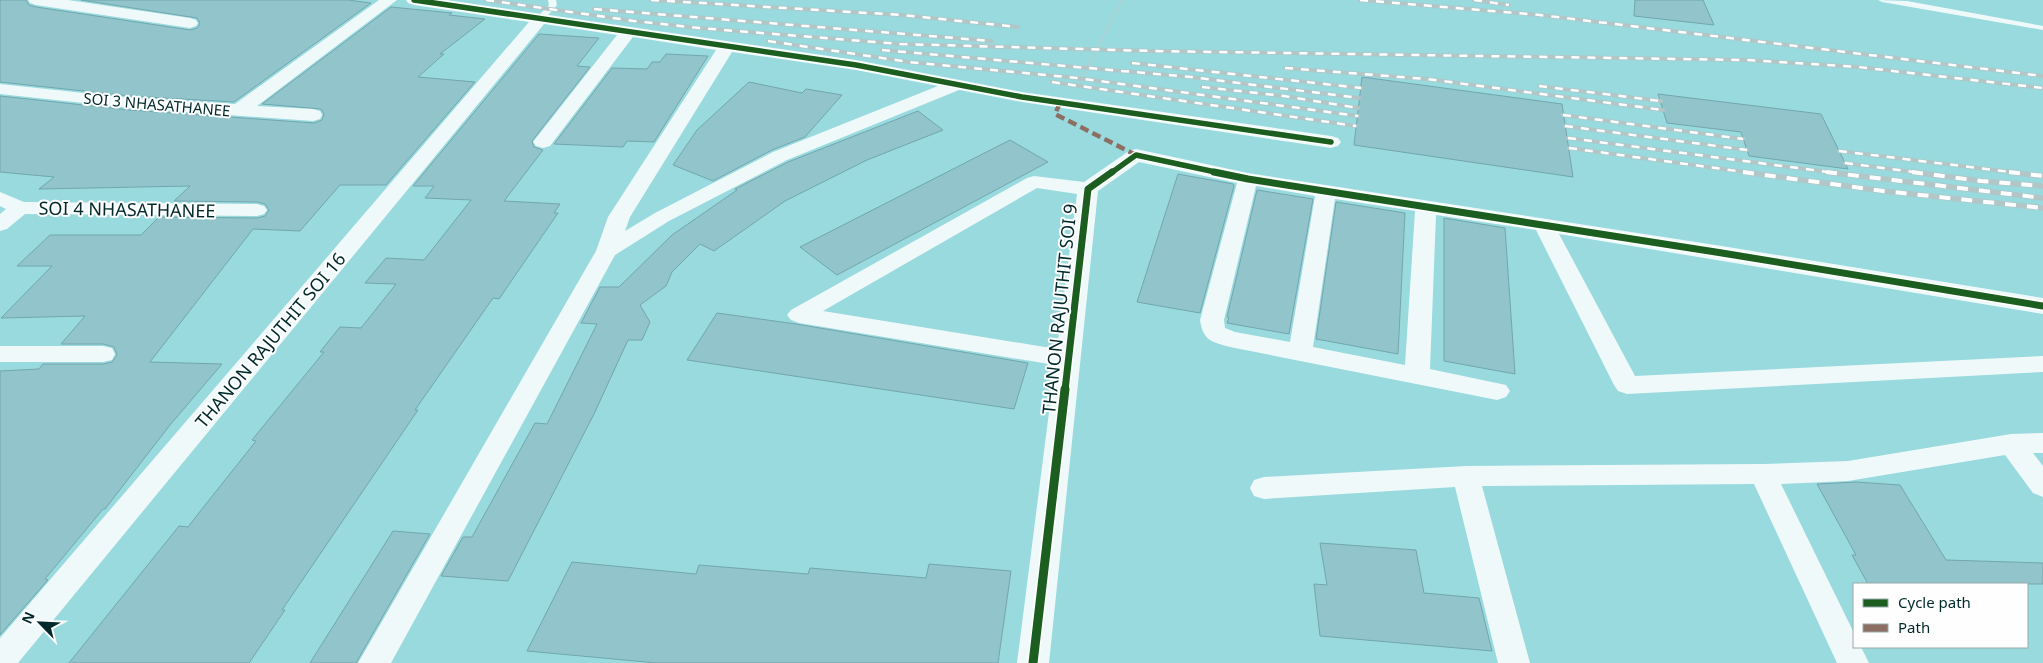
<svg xmlns="http://www.w3.org/2000/svg" width="2043" height="663" viewBox="0 0 2043 663" font-family="'Noto Sans',sans-serif">
	<style>
		.building { fill: #91c4cb; stroke: #72a6ae }
		.lines { fill: none; stroke-linecap: round; stroke-linejoin: round }
		.path { stroke: #b9cdce; stroke-width: 2.5; stroke-dasharray: 2 2.5; stroke-linecap: butt }
		.lane { fill: #f0f9fa; fill-rule: evenodd }
		.street { fill: #f0f9fa; fill-rule: evenodd }
		.rail-far1-casing { stroke: #b2c6c7; stroke-width: 4 }
		.rail-casing { stroke: #b2c6c7; stroke-width: 5.5 }
		.rail-far1 { stroke: #fefefe; stroke-width: 2.5; stroke-dasharray: 8; stroke-linecap: butt }
		.rail { stroke: #fefefe; stroke-width: 4; stroke-dasharray: 11; stroke-linecap: butt }
		.quiet { stroke: #8d6e63; stroke-width: 4.5; stroke-dasharray: 9 4.5; stroke-linecap: butt }
		.cycleway-far2-casing { stroke: #fefefe; stroke-width: 8 }
		.cycleway-far1-casing { stroke: #fefefe; stroke-width: 10 }
		.cycleway-casing { stroke: #fefefe; stroke-width: 12 }
		.cycleway-far2 { stroke: #1b5e20; stroke-width: 5.5 }
		.cycleway-far1 { stroke: #1b5e20; stroke-width: 7 }
		.cycleway { stroke: #1b5e20; stroke-width: 9 }
		.labels { text-anchor: middle; dominant-baseline: central; stroke-width: 4; stroke-linejoin: round; paint-order: stroke }
		.far-street-label { font-size: 15px; fill: #00292b; stroke: #fefefe }
		.street-label { font-size: 18px; fill: #00292b; stroke: #fefefe }
	</style>
	<rect width="100%" height="100%" fill="#98dade"/>
	<!-- building -->
	<g class="building">
		<path d="M0 0H26L29 5 36 7 190 30 197 28 200 24 197 18 81 0H348L371 3 234 102 130 96 0 82Z"/>
		<path d="M1635 0H1703L1714 25 1634 16Z"/>
		<path d="M391 7 452 13 449 15 485 19 440 54H444L418 77 475 82 386 185H340L300 231 253 229 150 362 222 364 170 425 105 509H103L45 579 48 580 0 635V371L39 369 43 364H103L112 362 117 355 114 347 103 344H61L85 316 1 318 52 266H17L50 235H141L159 217 257 218 265 216 269 210 265 204 257 202 174 201 190 186 39 189 54 177 0 172V96L130 110 314 123 322 120 324 114 321 109 262 104Z"/>
		<path d="M539 34 599 38 577 66 590 67 532 141 534 147 543 150 504 201 560 204 554 213H558L499 299 493 298 415 410H418L282 610H285L249 663H69L179 526 188 527 198 514 256 441 252 440 324 352H320L340 327 361 328 396 284 365 283 386 258 424 260 471 200 425 198 434 186H413Z"/>
		<path d="M666 54 708 56 654 142 627 141 623 147 554 144 612 68 647 69 652 62H660Z"/>
		<path d="M1362 77 1562 104 1573 177 1354 145Z"/>
		<path d="M749 82 802 93 806 89 842 95 805 137 772 150 713 181 673 165 697 130Z"/>
		<path d="M1658 94 1821 114 1848 169 1749 156 1741 132 1667 123Z"/>
		<path d="M918 111 943 130 867 160 785 201 714 251 700 244 672 272 666 286 640 305 650 322 642 340H628L594 414 508 581 441 576 463 537H472L535 423 547 424 597 324 581 323 600 287H619L672 235 737 190 735 189 788 162Z"/>
		<path d="M1010 140 1048 162 837 275 800 247Z"/>
		<path d="M1178 174 1233 184 1234 186 1200 313 1137 302Z"/>
		<path d="M1257 190 1313 199 1289 334 1227 323 1229 318 1227 317Z"/>
		<path d="M1336 202 1405 213 1398 354 1316 339Z"/>
		<path d="M1444 218 1505 228 1515 374 1444 361Z"/>
		<path d="M717 313 796 324 1028 363 1014 409 687 360Z"/>
		<path d="M1856 482 1900 485 1946 560 2043 563V584H1868L1852 555H1856L1817 484Z"/>
		<path d="M393 531 430 534 356 663H310Z"/>
		<path d="M1320 543 1416 550 1424 593 1479 598 1492 651 1320 636 1314 584 1327 585Z"/>
		<path d="M572 562 696 574 699 565 808 574 810 568 926 578 929 564 1011 571 998 663H657L527 651Z"/>
	</g>
	<g class="lines">
		<!-- path -->
		<path class="path" d="M1077 86 1122 0"/>
		<!-- lane -->
		<g class="lane">
			<path d="M548 0H556L557 5 543 21H537V17L549 5Z"/>
			<path d="M1878 0 1907 1 2043 26V30L1882 2Z"/>
		</g>
		<!-- street -->
		<g class="street">
			<path d="M28 0H68L190 18 196 20 198 23 196 26 190 28 36 5 30 3Z"/>
			<path d="M379 0H397L257 106 313 109 320 111 322 115 320 119 313 121 130 108 0 94V84L130 98 235 104Z"/>
			<path d="M406 0H447L856 60 1022 92 1331 136 1338 138 1341 142 1338 146 1331 148 1022 102 959 90 787 160 669 221 615 255 391 663H358L596 251 608 217 716 50 633 37 550 146 543 148 536 146 533 142 617 35 544 24 18 663H0V638L529 22 414 5 408 3ZM732 52 856 70 938 86 773 152 655 213 625 231 630 217Z"/>
			<path d="M1136 149 1248 173 1722 246 2043 298V314L1559 234 1635 376 2043 356V372L1627 394 1618 391 1614 385 1536 230 1436 215 1430 369 1506 385 1510 391 1506 397 1497 400 1230 347C1211 342 1203 340 1200 320L1237 183 1139 162 1098 191 1049 663H1017L1055 365 799 323 791 320 787 315 791 310 1027 178 1034 176 1084 182 1129 151ZM1256 186 1315 196 1290 342 1235 332 1225 328 1224 320ZM1037 188 1077 194 1057 349 823 311ZM1335 199 1415 211 1405 365 1313 347Z"/>
			<path d="M0 192 24 202 257 204 264 206 267 210 264 214 257 216 25 214 7 229 0 231V214L6 209 0 206Z"/>
			<path d="M0 346H103L112 348 115 354 112 360 103 362H0Z"/>
			<path d="M2043 433V453H2033L2043 466V497L2033 493 2005 455 1848 481 1781 484 1854 633V647H1861L1869 663H1837L1754 484 1482 486 1530 663H1498L1455 487 1264 499 1254 496 1250 488 1254 480 1264 477 1466 466 1763 464 1848 461 2011 434Z"/>
		</g>
		<defs>
			<g id="rail-far1">
				<path d="M486 0 634 21 699 28 900 44 1153 51 1747 60 1858 67 2043 88"/>
				<path d="M651 0 902 15 1018 27"/>
				<path d="M1360 0 1540 15 2043 76"/>
				<path d="M1474 0 1509 5"/>
				<path d="M594 9 992 41"/>
				<path d="M768 41 909 62 1077 78 1358 116"/>
				<path d="M882 50 1191 77 1359 98"/>
				<path d="M1132 63 1361 88"/>
				<path d="M1285 68 1427 79 1663 110"/>
				<path d="M1052 82 1356 126"/>
				<path d="M1539 86 1661 101"/>
				<path d="M1202 87 1284 96 1358 108"/>
				<path d="M1563 115 1743 139"/>
				<path d="M1565 126 1747 150"/>
				<path d="M1568 138 1836 173"/>
				<path d="M1569 148 1752 173"/>
				<path d="M1839 151 2019 173"/>
				<path d="M1845 163 1921 173"/>
			</g>
			<g id="rail">
				<path d="M1743 172 1883 191 2043 208"/>
				<path d="M1826 172 2043 198"/>
				<path d="M1912 172 1981 181 2043 186"/>
				<path d="M2009 172 2043 176"/>
			</g>
		</defs>
		<!-- rail-far1 casing -->
		<use href="#rail-far1" class="rail-far1-casing"/>
		<!-- rail casing -->
		<use href="#rail" class="rail-casing"/>
		<!-- rail-far1 -->
		<use href="#rail-far1" class="rail-far1"/>
		<!-- rail -->
		<use href="#rail" class="rail"/>
		<!-- quiet -->
		<path class="quiet" d="M1060 103 1055 114 1136 155"/>
		<defs>
			<g id="cycleway-far2">
				<path d="M414 0 856 65 1022 97 1331 142"/>
				<path d="M1111 173 1136 155 1220 173"/>
			</g>
			<g id="cycleway-far1">
				<path d="M1214 172 1248 179 1722 253 2043 306"/>
				<path d="M1065 390 1088 189 1112 172"/>
			</g>
			<path id="cycleway" d="M1033 663 1065 389"/>
		</defs>
		<!-- cycleway-far2 casing -->
		<use href="#cycleway-far2" class="cycleway-far2-casing"/>
		<!-- cycleway-far1 casing -->
		<use href="#cycleway-far1" class="cycleway-far1-casing"/>
		<!-- cycleway casing -->
		<use href="#cycleway" class="cycleway-casing"/>
		<!-- cycleway-far2 -->
		<use href="#cycleway-far2" class="cycleway-far2"/>
		<!-- cycleway-far1 -->
		<use href="#cycleway-far1" class="cycleway-far1"/>
		<!-- cycleway -->
		<use href="#cycleway" class="cycleway"/>
	</g>
	<g class="labels">
		<!-- far-street labels -->
		<g class="far-street-label">
			<text transform="translate(157 104) rotate(5)">SOI 3 NHASATHANEE</text>
		</g>
		<!-- street labels -->
		<g class="street-label">
			<text transform="translate(127 209) rotate(1)">SOI 4 NHASATHANEE</text>
			<text transform="translate(1059 309) rotate(-84)">THANON RAJUTHIT SOI 9</text>
			<text transform="translate(270 340) rotate(-50)">THANON RAJUTHIT SOI 16</text>
		</g>
	</g>
	<!-- legend -->
	<rect x="1853" y="583" width="175" height="65" fill="#fefefe" stroke="#98a9aa"/>
	<rect x="1863" y="599" width="25" height="8" fill="#1b5e20" stroke="#98a9aa"/>
	<text x="1898" y="608" font-size="15" fill="#00292b">Cycle path</text>
	<rect x="1863" y="624" width="25" height="8" fill="#8d6e63" stroke="#98a9aa"/>
	<text x="1898" y="633" font-size="15" fill="#00292b">Path</text>
	<!-- north arrow -->
	<g transform="translate(40 623) rotate(294)" stroke="#fefefe" stroke-width="4" paint-order="stroke">
	<path d="M0-4L9 19L0 12L-9 19Z" fill="#00292b"/>
	<text y="-8" font-size="14" font-weight="bold" text-anchor="middle" fill="#00292b">N</text>
	</g>
</svg>
